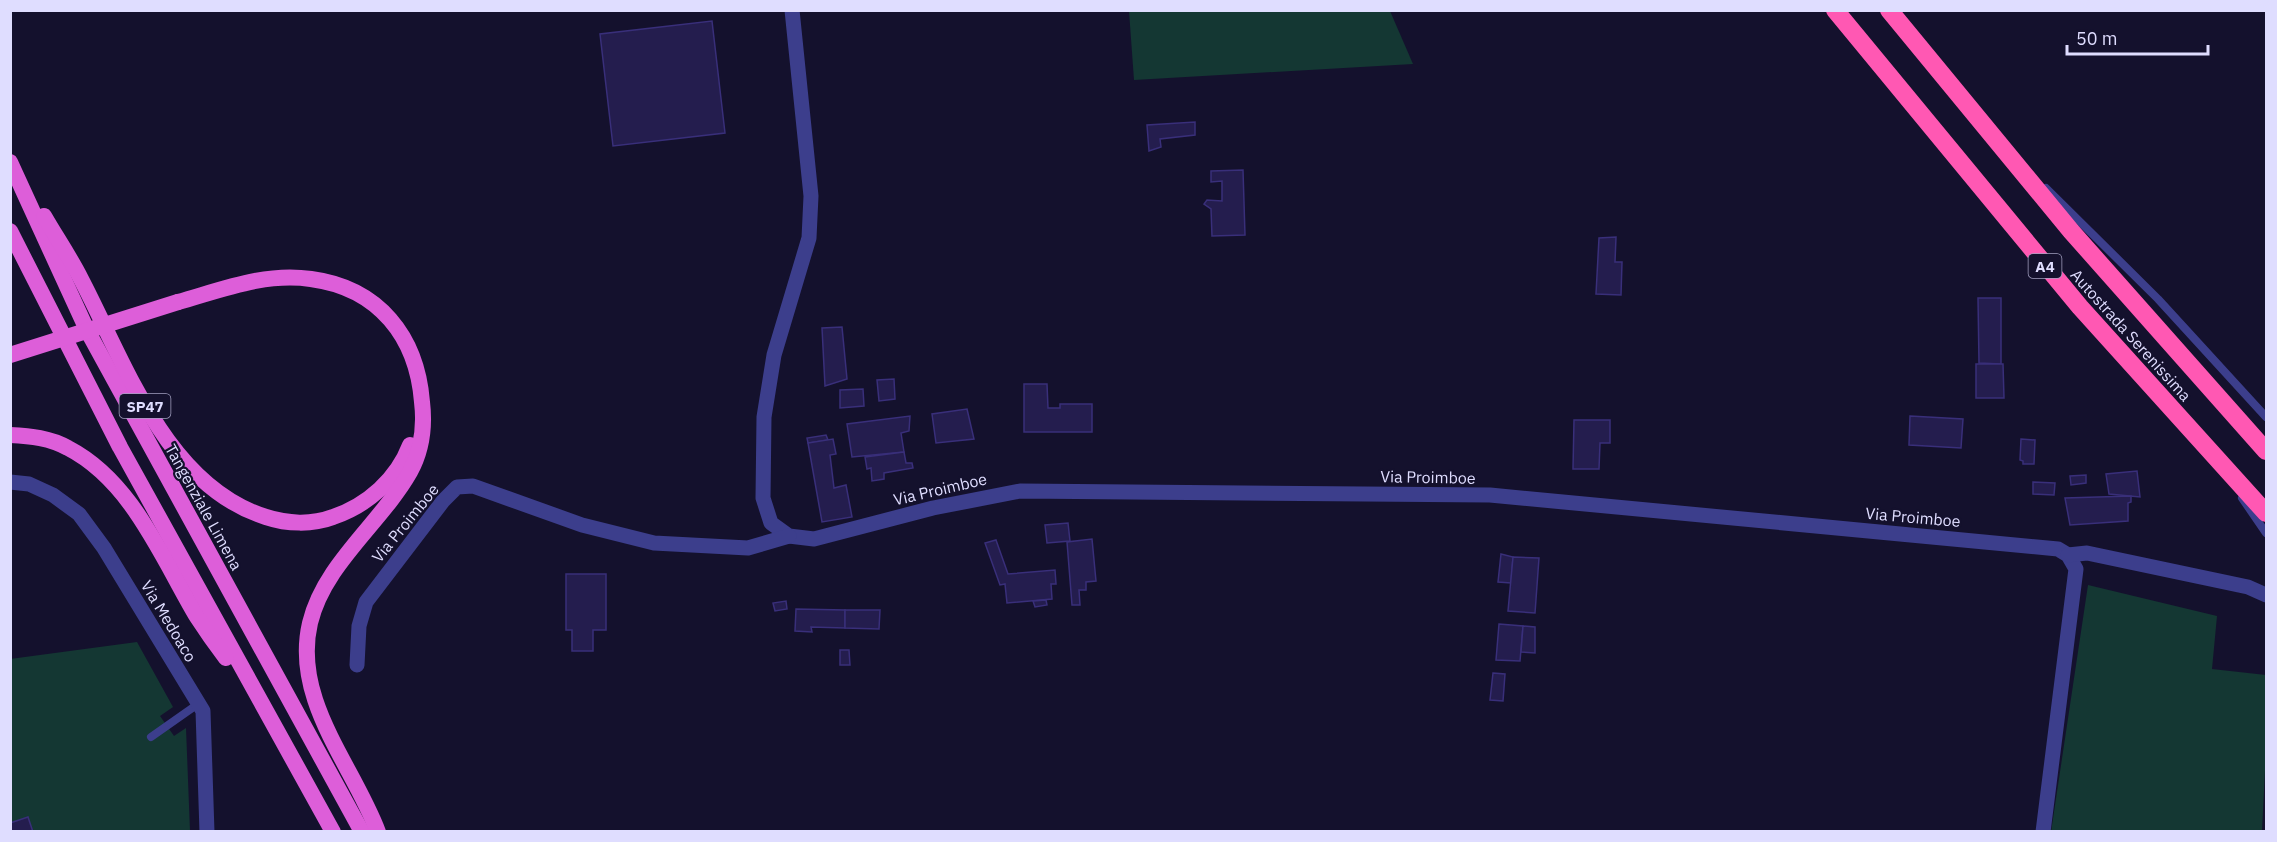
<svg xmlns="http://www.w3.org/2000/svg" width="2277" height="842" viewBox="0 0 2277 842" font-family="'IBM Plex Sans',sans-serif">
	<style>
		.green { fill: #143733 }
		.building { fill: #241d4e; stroke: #392f7a; stroke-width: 1.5 }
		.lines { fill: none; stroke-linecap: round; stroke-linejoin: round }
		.service { stroke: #3c3e8c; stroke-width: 8 }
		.minor { stroke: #3c3e8c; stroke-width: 15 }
		.trunk { stroke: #dd5ed9; stroke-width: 16 }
		.motorway { stroke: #ff58b3; stroke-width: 18 }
		.trunk-bridge { stroke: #dd5ed9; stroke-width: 16 }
		.labels { text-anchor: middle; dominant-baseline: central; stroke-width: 4.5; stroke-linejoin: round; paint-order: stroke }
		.shield { fill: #14112d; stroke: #a2a0c0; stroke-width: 1.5 }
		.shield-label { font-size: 15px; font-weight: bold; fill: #dfddff }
		.street-label { font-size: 16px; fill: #dfddff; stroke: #14112d }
	</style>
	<rect width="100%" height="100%" fill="#14112d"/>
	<!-- green -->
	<g class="green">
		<path d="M1129 11H1390L1413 64 1134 80Z"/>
		<path d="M2088 585 2217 616 2212 669 2266 675V750L2262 831 2051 832Z"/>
		<path d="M137 642 173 707 160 716 174 736 186 728 190 831H11L10 659Z"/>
	</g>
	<!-- building -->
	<g class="building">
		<path d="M712 21 725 133 613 146 600 34Z"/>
		<path d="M1195 122V135L1160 139 1161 147 1149 151 1147 125Z"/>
		<path d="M1243 170 1245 235 1212 236 1211 209 1204 204 1207 200 1222 201V181L1211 182V171Z"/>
		<path d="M1616 237 1615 262H1622L1621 295 1596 294 1599 238Z"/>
		<path d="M1978 298H2001V364L1979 363Z"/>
		<path d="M842 327 847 379 825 386 822 328Z"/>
		<path d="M1976 364H2003L2004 398H1976Z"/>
		<path d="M894 379 895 399 879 401 877 380Z"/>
		<path d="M1024 384H1047L1048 408H1060V404H1092V432H1024Z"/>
		<path d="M863 389 864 406 840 408V390Z"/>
		<path d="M967 409 974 439 936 443 932 414Z"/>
		<path d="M910 416 909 431 901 433 904 452 852 457 847 424Z"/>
		<path d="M1910 416 1963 419 1961 448 1909 445Z"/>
		<path d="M1574 420H1610V443H1600L1599 469H1573Z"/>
		<path d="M826 435 828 440 808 443 807 438Z"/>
		<path d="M833 439 836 454 830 455 834 488 846 485 852 517 822 522 808 443Z"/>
		<path d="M2021 439 2035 440 2034 464H2023V461L2020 460Z"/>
		<path d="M904 452 906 463H912L913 468 884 473V479L872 481 871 468 867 469 865 457Z"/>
		<path d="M2137 471 2140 497 2109 494 2106 474Z"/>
		<path d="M2086 475V483L2071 485 2070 476Z"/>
		<path d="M2033 482 2055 483 2054 495 2033 494Z"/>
		<path d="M2131 496V502L2128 503V521L2070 525 2065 498Z"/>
		<path d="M1068 523 1070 541 1047 543 1045 525Z"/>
		<path d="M1092 539 1096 581 1086 582V590H1079L1080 605H1072L1067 542Z"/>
		<path d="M996 540 1008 574 1055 570 1056 584H1051L1052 599 1007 603 1005 584 1000 585 985 543Z"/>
		<path d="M1501 554 1513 557 1511 583 1498 582Z"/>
		<path d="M1513 557 1539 558 1535 613 1508 611Z"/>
		<path d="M566 574H606V630H593V651H572V630H566Z"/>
		<path d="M1046 600 1047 605 1035 607 1033 601Z"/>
		<path d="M786 601 787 609 775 611 773 603Z"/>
		<path d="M796 609 845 610V628L811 627 812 632 795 631Z"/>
		<path d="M845 610H880L879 629 845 628Z"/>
		<path d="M1499 624 1523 626 1520 661 1496 660Z"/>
		<path d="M1523 626 1535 627V653L1521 652Z"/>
		<path d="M840 650H849L850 665H840Z"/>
		<path d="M1493 673 1505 674 1503 701 1490 700Z"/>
		<path d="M28 817 33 832H10V823Z"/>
	</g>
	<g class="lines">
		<!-- service -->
		<g class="service">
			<path d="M2046 188 2158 299 2266 417"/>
			<path d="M2242 498 2266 533"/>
			<path d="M151 737 198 704"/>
		</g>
		<!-- minor -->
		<g class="minor">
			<path d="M792 10 811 196 809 238 774 355 764 417 763 498 771 523 789 536 814 539 933 508 1020 491 1490 495 2058 549 2068 555 2076 569 2043 832"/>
			<path d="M10 482 29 484 53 495 79 514 104 548 203 711 207 832"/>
			<path d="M2068 555 2087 553 2248 587 2266 595"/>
			<path d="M357 665 359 626 366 602 443 501 457 487 473 486 582 525 654 543 748 548 789 536"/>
		</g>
		<!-- trunk -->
		<g class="trunk">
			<path d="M10 162 87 330 362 832"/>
			<path d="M44 216C56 237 70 257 81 279 125 363 166 486 266 517 287 524 312 525 333 517 368 505 397 479 410 445"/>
			<path d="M10 231 120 447 333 832"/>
			<path d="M178 302C221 290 265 272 311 279 379 288 417 337 422 402 425 427 422 450 410 472 381 523 324 564 310 623 292 700 353 765 378 832"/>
			<path d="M10 435C31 436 50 438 68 448 132 481 162 558 197 617 206 631 216 645 226 658"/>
		</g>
		<!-- motorway -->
		<g class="motorway">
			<path d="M1835 10 2080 307 2266 513"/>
			<path d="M1889 10 2071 231 2266 451"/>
		</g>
		<!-- trunk-bridge -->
		<path class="trunk-bridge" d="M10 355 178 302"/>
	</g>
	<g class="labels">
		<!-- shield labels -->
		<g class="shield">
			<rect x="2028.5" y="254" width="33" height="24" rx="4.5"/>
			<rect x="119.5" y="394" width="51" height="24" rx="4.5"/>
		</g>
		<g class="shield-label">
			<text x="2045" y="266">A4</text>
			<text x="145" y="406">SP47</text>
		</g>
		<!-- street labels -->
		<g class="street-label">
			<text transform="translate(2131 335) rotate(48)">Autostrada Serenissima</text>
			<text transform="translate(1428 477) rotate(1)">Via Proimboe</text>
			<text transform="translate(940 489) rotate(-13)">Via Proimboe</text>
			<text transform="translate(204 507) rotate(61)">Tangenziale Limena</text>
			<text transform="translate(1913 517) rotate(5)">Via Proimboe</text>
			<text transform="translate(405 523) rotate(-51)">Via Proimboe</text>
			<text transform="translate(169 621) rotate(59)">Via Medoaco</text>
		</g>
	</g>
	<!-- border -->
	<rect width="2277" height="842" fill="none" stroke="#dfddff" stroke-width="24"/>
	<!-- scale -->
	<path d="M2067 45v9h141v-9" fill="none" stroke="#dfddff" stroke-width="3"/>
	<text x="2076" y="45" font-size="18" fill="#dfddff" stroke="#14112d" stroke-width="4.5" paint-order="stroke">50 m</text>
</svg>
